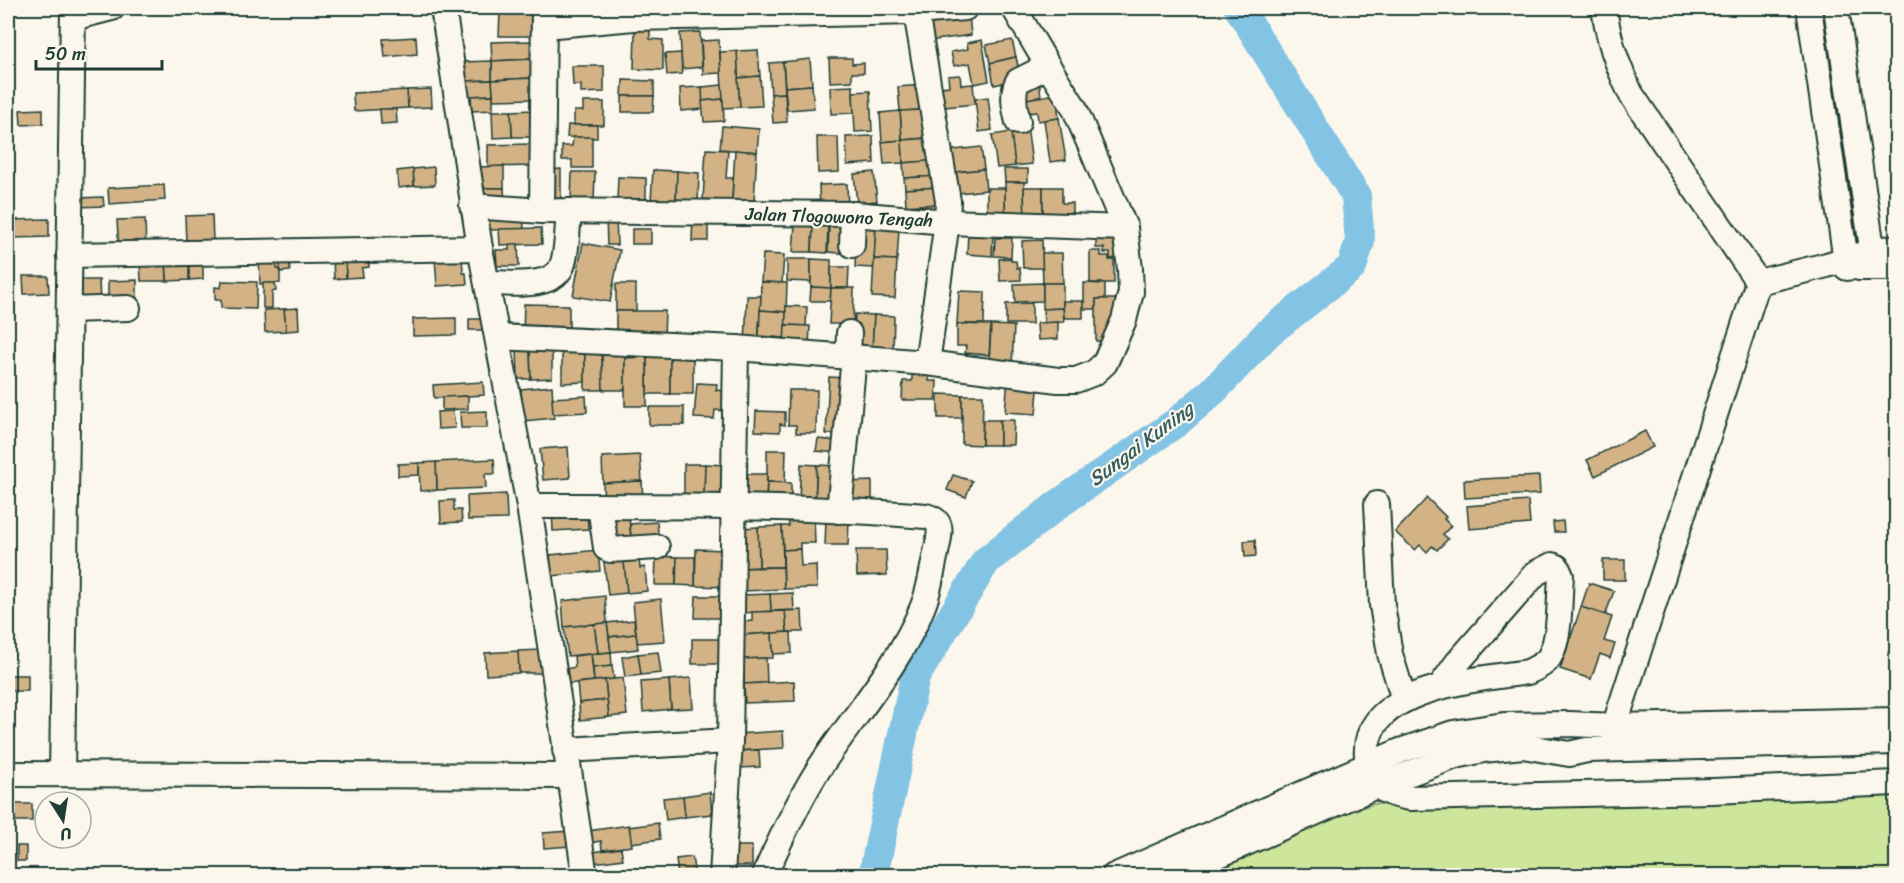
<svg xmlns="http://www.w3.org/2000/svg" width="1904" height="883" viewBox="0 0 1904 883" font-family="Sriracha,sans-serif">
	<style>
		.green { fill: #cee69c; stroke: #769268; stroke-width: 1.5 }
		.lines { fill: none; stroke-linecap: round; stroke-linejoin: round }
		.river { stroke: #83c3e3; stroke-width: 30 }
		.building { fill: #d3b386; stroke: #1f3d34; stroke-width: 1.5 }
		.minor-casing { stroke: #1f3d34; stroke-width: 28 }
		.minor { stroke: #fbf7ec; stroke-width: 24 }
		.labels { text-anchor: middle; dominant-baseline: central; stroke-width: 4.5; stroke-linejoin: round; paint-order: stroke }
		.street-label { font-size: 18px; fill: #1f3d34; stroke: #fbf7ec }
		.water-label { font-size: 20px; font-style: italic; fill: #385e60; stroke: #fbf7ec }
	</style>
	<rect width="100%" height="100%" fill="#fbf7ec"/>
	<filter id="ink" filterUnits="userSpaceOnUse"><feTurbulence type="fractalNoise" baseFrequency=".0167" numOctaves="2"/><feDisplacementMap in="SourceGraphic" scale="12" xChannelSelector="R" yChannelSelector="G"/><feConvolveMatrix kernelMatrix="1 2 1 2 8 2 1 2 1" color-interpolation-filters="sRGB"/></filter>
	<g filter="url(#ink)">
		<!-- green -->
		<path class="green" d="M1896 795V875L1199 876 1345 813 1373 804Z"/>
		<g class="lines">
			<!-- river -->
			<path class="river" d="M873 876 915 677 986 561 1060 503 1177 422 1213 391 1268 333 1352 267 1360 241 1356 196 1239 8"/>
		</g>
		<!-- building -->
		<g class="building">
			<rect x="500" y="8" width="38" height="4"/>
			<rect x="550" y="8" width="21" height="14"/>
			<path d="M571 8H596H589V21L571 22Z"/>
			<path d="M500 12H538L537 36H499Z"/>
			<path d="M969 16 971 35 929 41 926 22Z"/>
			<path d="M635 30H650V39L663 40V70L634 69Z"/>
			<path d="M700 32 702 67 682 69 680 33Z"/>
			<path d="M416 37 417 54 385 57 383 39Z"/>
			<path d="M719 40 721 73 703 74 701 41Z"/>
			<path d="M982 40 989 81 974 84 970 63 954 66 951 52 968 49 967 43Z"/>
			<path d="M1012 40 1016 57 990 63 986 45Z"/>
			<path d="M532 41 533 59 492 61 491 42Z"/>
			<path d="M758 50 760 76 738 78 737 51Z"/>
			<path d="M737 51 740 107 723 108 720 52Z"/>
			<path d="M681 53 682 74 667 75 665 54Z"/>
			<path d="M1016 57 1021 79 994 85 990 63Z"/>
			<path d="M829 58H852V64L864 63V73H852V81L830 82Z"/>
			<path d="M533 59V78L492 80V61Z"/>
			<path d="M810 59 812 85 785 87 783 62Z"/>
			<path d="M492 61V80L461 81 460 62Z"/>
			<path d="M783 62 785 93 771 94 769 63Z"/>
			<path d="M572 66H604V92L581 93V85H573Z"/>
			<path d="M960 75 961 85 973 84 975 104 934 108 932 88 949 86 948 76Z"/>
			<path d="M760 76 762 106 740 107 738 78Z"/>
			<path d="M533 78 534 99 493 100 492 80Z"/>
			<path d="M492 80 493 95 466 96V81Z"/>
			<path d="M623 80 654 81V96H622Z"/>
			<path d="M1039 80 1041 97 1026 99 1024 82Z"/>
			<path d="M722 85 723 99 702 101V87Z"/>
			<path d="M812 85 814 108 787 110 785 87Z"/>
			<path d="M922 85 923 110 900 111 898 87Z"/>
			<path d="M853 86 854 113 831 114 830 87Z"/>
			<path d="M702 87 703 109 681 111 680 88Z"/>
			<path d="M431 89 432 107 408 108 407 90Z"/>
			<path d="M407 90 408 108 354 111 353 93Z"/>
			<path d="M870 91 872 131 855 132 853 92Z"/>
			<path d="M785 93 787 122 773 123 771 94Z"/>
			<path d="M1056 94 1059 118 1038 121 1037 112 1028 113 1026 99Z"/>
			<path d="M493 95V110L472 111 471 96Z"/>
			<path d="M622 96H654L653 112H622Z"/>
			<path d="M988 97 992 130 979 132 975 99Z"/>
			<path d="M723 99 724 121 704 122 702 101Z"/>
			<path d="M583 102H604V125H574V111H583Z"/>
			<path d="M43 109V124L21 125 20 110Z"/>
			<path d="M380 109H396L397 123 381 124Z"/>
			<path d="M534 110 535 137H512L511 111Z"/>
			<path d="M923 110 925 138 902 140 900 111Z"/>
			<path d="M492 111H511L512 137 493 138Z"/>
			<path d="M900 111 902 140 882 142 880 113Z"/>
			<path d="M1059 118 1066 160 1050 162 1044 120Z"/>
			<path d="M568 125H597V138L567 137Z"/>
			<path d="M1027 125 1032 164 1015 166 1010 127Z"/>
			<path d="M722 126 759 129 757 152 720 149Z"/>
			<path d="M1011 132 1015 166 997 168 992 135Z"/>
			<path d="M873 136 874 163 847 165 846 137Z"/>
			<path d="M573 137H592V168H572V160H562V146H572Z"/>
			<path d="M817 137H838L839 172 818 173Z"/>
			<path d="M931 138 933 161 903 163 902 140Z"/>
			<path d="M902 140 903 163 884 164 882 142Z"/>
			<path d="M531 144 532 166 488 167V145Z"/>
			<path d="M981 147 984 169 947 173 945 151Z"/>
			<path d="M706 149 728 150 726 178H733L732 201 703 199Z"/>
			<path d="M735 150 757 152 754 202 732 201Z"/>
			<path d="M938 160 939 176 904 178 903 163Z"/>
			<path d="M504 166V188H479V167Z"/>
			<path d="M434 167 435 185 414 186 413 169Z"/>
			<path d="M413 169 414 186 399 188 397 171Z"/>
			<path d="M561 169V199H547L546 170Z"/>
			<path d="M984 169 986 190 950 194 947 173Z"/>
			<path d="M1004 169H1028V182H1005Z"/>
			<path d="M653 170 677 171 676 202 651 201Z"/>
			<path d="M677 171 699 173 698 204 676 202Z"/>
			<path d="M572 172H595L594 203 571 202Z"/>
			<path d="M874 172 877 201 857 203 854 174Z"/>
			<path d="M939 176 940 187 905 189 904 178Z"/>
			<path d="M618 177 646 178V202L617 201Z"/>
			<path d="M1005 182H1024L1025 222H1005Z"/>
			<path d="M847 184 848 210 820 211 819 185Z"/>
			<path d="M164 185 165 200 109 204 108 188Z"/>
			<path d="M940 187 941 204 906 206 905 189Z"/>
			<path d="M1024 187H1043V222H1025Z"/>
			<path d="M1043 187H1062V203H1072V221L1043 222Z"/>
			<path d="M479 188H504L505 205 479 206Z"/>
			<rect x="987" y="188" width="18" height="34"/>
			<path d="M103 197 104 206 77 207V198Z"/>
			<path d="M941 204V214L907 217 906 206Z"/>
			<path d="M523 213 524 229 489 230 488 214Z"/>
			<path d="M212 215 213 241 186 242 185 216Z"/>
			<path d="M616 215 617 245H607L606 216Z"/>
			<path d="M693 216H708V241H692Z"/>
			<path d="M49 219V237L12 238V220Z"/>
			<path d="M145 219 146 250 119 251 117 220Z"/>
			<path d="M795 224 813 225 812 252H793Z"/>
			<path d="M813 225H828L827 253 812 252Z"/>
			<path d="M829 225 851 226 850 254 828 252Z"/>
			<path d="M857 225 876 226 874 268 855 267Z"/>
			<path d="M876 226 899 228 897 260 874 259Z"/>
			<path d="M541 228 542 244 500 245 499 229Z"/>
			<rect x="632" y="229" width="19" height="15"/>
			<path d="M968 231 993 232 992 256 967 254Z"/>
			<path d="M1119 235V253H1116V258L1110 259V253H1104V248H1096V236Z"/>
			<path d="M995 238H1012L1011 257 994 256Z"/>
			<path d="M1042 240 1043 268H1023L1022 241Z"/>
			<path d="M583 243 620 250 610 302 573 296Z"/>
			<path d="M509 244H518L519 266H497L496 250H509Z"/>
			<path d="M1090 251H1101V256H1109V260H1114V283H1090Z"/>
			<path d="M1042 253H1062L1063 283H1043Z"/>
			<path d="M763 254 784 255 782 283 761 282Z"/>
			<path d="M259 255 277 258V269H280V283L260 284Z"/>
			<path d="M462 256 463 273H466L467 284 437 286 435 258Z"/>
			<path d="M280 257H289L290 271 280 272Z"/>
			<path d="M369 257V267L362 268 363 277 346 278 345 258Z"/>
			<path d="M345 258 346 278 334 279 333 259Z"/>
			<path d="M1011 258V261H1016L1017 268H1020L1021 280 1000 281 999 259Z"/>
			<path d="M787 259H811V282L787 281Z"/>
			<path d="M811 259 831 260V288L811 287Z"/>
			<path d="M874 259 897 260 895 298 872 297Z"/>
			<path d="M189 260H203V279L189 280Z"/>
			<path d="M189 260V280L167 281 166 261Z"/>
			<path d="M166 261 167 281H141L140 262Z"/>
			<path d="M831 267H849L848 288H831Z"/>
			<path d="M23 276H48L49 293 24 294Z"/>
			<path d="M79 280H99L100 304H80Z"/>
			<path d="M137 280V300L108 301V281Z"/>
			<path d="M222 281 257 282 256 309 221 308V300H215V287L221 288Z"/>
			<path d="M761 282 787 283 786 312 760 310Z"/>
			<path d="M263 283H275L276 291 272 292V308H263Z"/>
			<path d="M1043 283V301L1015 302 1014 284Z"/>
			<path d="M1043 283H1063V308L1043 309Z"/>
			<path d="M1084 283 1105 284V299H1096V309H1084Z"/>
			<rect x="616" y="284" width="20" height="27"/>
			<path d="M811 287 831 288 830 301H810Z"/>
			<path d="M831 288H854L853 324H829Z"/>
			<path d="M959 291 985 292 984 324H957Z"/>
			<path d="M747 296H761L758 347 745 346Z"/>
			<path d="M1096 299H1122L1115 341H1096Z"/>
			<path d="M1063 301H1083V318H1064Z"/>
			<path d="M1032 303V324H1006V304Z"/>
			<path d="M524 304 569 305V335L523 334Z"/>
			<path d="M786 306 807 307 806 326 785 325Z"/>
			<path d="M298 308 299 330 286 331 284 309Z"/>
			<path d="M1063 308 1064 322 1044 323 1043 309Z"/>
			<path d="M284 309 286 331 265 332 264 310Z"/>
			<path d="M760 310 786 312 785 338 759 336Z"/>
			<path d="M616 311H665L664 337H616Z"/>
			<path d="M855 314 874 315 872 351 853 350Z"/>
			<path d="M874 315 894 316 893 351H872Z"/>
			<path d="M456 318V335L413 336V319Z"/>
			<rect x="469" y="319" width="17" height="11"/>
			<path d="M1058 322V339L1038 340 1037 323Z"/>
			<path d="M957 324 991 325 989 355 965 353 966 346H957Z"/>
			<path d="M785 325 810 326 809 346 784 344Z"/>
			<path d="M991 325 1014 326 1012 366 989 365Z"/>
			<path d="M530 348 531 379H518L517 349Z"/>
			<path d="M530 348H552V378L531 379Z"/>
			<path d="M562 352H585V382L562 383Z"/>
			<path d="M585 352H602L603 390H585Z"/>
			<path d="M602 352H625V390H603Z"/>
			<rect x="647" y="357" width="23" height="37"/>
			<path d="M647 357V406H625V358Z"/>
			<rect x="670" y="357" width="23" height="37"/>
			<path d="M912 372 929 373V381H937L936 400H902L903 381H912Z"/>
			<path d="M829 377 848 378 844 435 826 434Z"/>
			<path d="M1008 379 1044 382V390H1038L1036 414 1005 412Z"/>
			<path d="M483 382 484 395 434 398 433 385Z"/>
			<path d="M697 383 717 384 716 390 725 391 724 411 715 410 714 419 694 418Z"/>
			<path d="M552 386 554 418 523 421 521 389Z"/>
			<path d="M789 390H817L816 433H796V425H788Z"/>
			<path d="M938 394 962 395V418H938Z"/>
			<path d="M962 395H983L982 445 962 444Z"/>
			<path d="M468 396V409L442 410V397Z"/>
			<path d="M586 396 587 412 553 414 552 398Z"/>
			<rect x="649" y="407" width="35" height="18"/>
			<path d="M453 411 455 428 438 429 437 412Z"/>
			<path d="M487 411V428H461L460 412Z"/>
			<path d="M756 411 785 412V425L780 424V432L755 431Z"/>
			<path d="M983 420H1000V445H982Z"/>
			<path d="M1000 420H1014L1013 445H1000Z"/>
			<path d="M1645 431 1653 447 1595 476 1587 460Z"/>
			<path d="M818 439 838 441 837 453 816 451Z"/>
			<path d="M568 447 570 478 543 480 540 449Z"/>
			<path d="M767 450H786L785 483 767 482Z"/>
			<path d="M640 455 642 481 603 483 602 457Z"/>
			<path d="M494 459 495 474H485L486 488 437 490 436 462Z"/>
			<path d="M436 462 437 490 420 491 419 463Z"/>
			<path d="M419 463V475L398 476V464Z"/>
			<path d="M684 464H705L704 501H684Z"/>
			<path d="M705 464 727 465V502L704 501Z"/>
			<path d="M801 464 817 465 815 498H799Z"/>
			<path d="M817 465 837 466 835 506 815 505Z"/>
			<path d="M747 474H767L766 504 739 503 740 484H746Z"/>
			<path d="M953 475 972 481 966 497 947 490Z"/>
			<path d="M1539 476 1540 494 1465 498 1464 480Z"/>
			<path d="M642 481 643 502 604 504 603 483Z"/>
			<path d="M872 481V507H845V482Z"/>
			<path d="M767 482 791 483V504H766Z"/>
			<path d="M506 494 507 519 468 520 467 496Z"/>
			<path d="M1427 498 1446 517 1444 519 1451 526 1443 534 1448 539 1437 550 1432 546 1427 552 1420 545 1415 550 1395 532Z"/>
			<path d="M454 500V510H461L462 522 441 523 440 501Z"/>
			<path d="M1528 501 1530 524 1469 529 1467 506Z"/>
			<path d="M587 508 588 529 553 531 552 509Z"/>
			<path d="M629 517 632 548 611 550 608 520Z"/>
			<path d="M814 517 815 543H800V549L783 550 782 526H789L788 518Z"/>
			<path d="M826 519 849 520 848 545H825Z"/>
			<path d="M1563 521 1564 532H1554L1553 522Z"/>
			<path d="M657 522 659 544 632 548 630 524Z"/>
			<path d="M782 526 783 567H759L758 527Z"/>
			<path d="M758 527 759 567 742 568 741 528Z"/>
			<path d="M1255 540 1256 556 1245 557 1244 541Z"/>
			<path d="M696 549 728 550 727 587 695 586Z"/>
			<path d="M800 549 801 566 816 565 817 588 784 589 783 550Z"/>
			<path d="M598 550 600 571 552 576 550 555Z"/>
			<path d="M856 550H886L887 575 857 576Z"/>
			<path d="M638 551 640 568 645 567 647 591 627 593 623 552Z"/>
			<path d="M623 552 627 593 608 595 603 555Z"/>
			<path d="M656 556 677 557 676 585H655Z"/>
			<path d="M677 557H695V586L676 585Z"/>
			<rect x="1603" y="560" width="22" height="20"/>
			<path d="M783 567 784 589 743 591 742 568Z"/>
			<path d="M1589 583 1614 591 1605 616 1581 607Z"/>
			<path d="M793 593 794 610 771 611 770 594Z"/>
			<path d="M770 594 771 611 743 613 742 595Z"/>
			<path d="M605 596 607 623 564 627 562 601Z"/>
			<path d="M696 596H728V618H695Z"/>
			<path d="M661 599 665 641 637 643 633 602Z"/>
			<path d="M1581 607 1612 617 1604 641 1615 644 1610 658 1600 654 1591 679 1560 669Z"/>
			<path d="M802 610 803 632H787L785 611Z"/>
			<path d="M785 611 787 632 742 635 741 622 752 621V612Z"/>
			<path d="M634 620 636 634 609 637 607 623Z"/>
			<path d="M607 623 611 652 598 653 594 624Z"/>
			<path d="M594 624 598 653 568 656 564 627Z"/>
			<path d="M791 632 792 653 773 654 772 633Z"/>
			<path d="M772 633 773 658 743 659 742 635Z"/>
			<path d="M636 634 638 649 611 652 609 637Z"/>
			<rect x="692" y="639" width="30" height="25"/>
			<path d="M543 650 544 673H519L518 651Z"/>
			<path d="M518 651 519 673 486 675 485 653Z"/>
			<path d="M611 652 612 666 593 668 591 654Z"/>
			<path d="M658 652 661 673 641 675 638 654Z"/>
			<path d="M591 654 594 681 567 684 566 669 575 667 574 656Z"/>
			<path d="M638 654 641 675 625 677 622 657Z"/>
			<path d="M766 658 767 683 744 684 743 659Z"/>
			<path d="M612 666 614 679 594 681 593 668Z"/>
			<rect x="8" y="675" width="20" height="16"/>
			<path d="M623 678 627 715 609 717 605 680Z"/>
			<path d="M691 678 693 708 671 709 669 680Z"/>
			<path d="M605 680 607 700 579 703 577 683Z"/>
			<path d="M669 680 671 709 643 712 641 682Z"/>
			<path d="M794 681 795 701 745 703 744 684Z"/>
			<path d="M607 700 609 717 580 720 579 703Z"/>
			<path d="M783 731 784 748 737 751 736 734Z"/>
			<path d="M759 750 760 767 738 768 737 751Z"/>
			<path d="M710 792 712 814 685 817 683 796Z"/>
			<path d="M683 796 685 817 666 820 663 798Z"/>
			<rect x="8" y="804" width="24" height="17"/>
			<path d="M658 823 660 839 631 843 629 827Z"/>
			<path d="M629 825 632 846 602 850 601 841 590 843 588 831Z"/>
			<path d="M570 831 571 846 544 848 543 833Z"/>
			<rect x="17" y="846" width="9" height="15"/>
			<rect x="727" y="846" width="25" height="20"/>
			<path d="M621 848 623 859 594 863 593 852Z"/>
			<path d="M692 857 695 876H678L676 859Z"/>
		</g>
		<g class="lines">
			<defs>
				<g id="minor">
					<path d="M443 8 480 248 529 506 585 876"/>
					<path d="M1604 8C1609 42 1616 62 1631 94L1758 282"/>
					<path d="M1809 8 1847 268"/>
					<path d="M1836 8 1875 268"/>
					<path d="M916 12 948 201 947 222 927 363"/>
					<path d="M73 18 112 8"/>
					<path d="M544 26 634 18 916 12 965 8"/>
					<path d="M1018 122C1015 110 1011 93 1018 81L1048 66"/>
					<path d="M472 206 542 211 853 214 947 222 1125 228"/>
					<path d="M542 211 544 8"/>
					<path d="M852 245 853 214"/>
					<path d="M69 255 480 248"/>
					<path d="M1859 268H1896"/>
					<path d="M487 283C508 283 556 290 563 263 568 246 567 228 569 211"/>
					<path d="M69 310 128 308"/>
					<path d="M498 337 736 348 927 363 1058 380H1076L1094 373 1105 363 1124 320 1131 292 1130 269 1125 228 1074 107 1048 66 1014 8"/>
					<path d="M848 357 849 333"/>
					<path d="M1377 504 1382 605 1390 654 1404 700"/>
					<path d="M529 506C661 506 794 505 926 516 946 521 939 536 936 553 932 570 930 589 923 606 899 666 853 716 818 770 797 803 780 840 764 876"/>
					<path d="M600 506 606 548 610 550 657 547"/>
					<path d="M839 511 854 357"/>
					<path d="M1440 687 1457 663 1536 573 1552 565 1557 567 1561 576C1559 600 1561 635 1550 656 1546 664 1536 668 1528 672 1478 680 1353 687 1368 764 1373 791 1387 793 1410 798L1713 791 1896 783"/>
					<path d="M1615 741 1618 715 1758 282 1827 265 1873 251 1896 247"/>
					<path d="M565 750 730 741"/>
					<path d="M8 774 569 776"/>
					<path d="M62 774 73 8"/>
					<path d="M722 876 730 741 736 348"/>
					<path d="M1114 876 1400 751 1453 733 1504 725 1569 724 1617 726 1896 720"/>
					<path d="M1171 876 1376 786 1456 756 1483 750 1523 746 1569 754 1587 750 1896 742"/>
				</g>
			</defs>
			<!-- minor casing -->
			<use href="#minor" class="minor-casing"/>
			<!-- minor -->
			<use href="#minor" class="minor"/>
		</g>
	</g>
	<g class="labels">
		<!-- street labels -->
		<g class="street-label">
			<text transform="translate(839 217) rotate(2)">Jalan Tlogowono Tengah</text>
		</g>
		<!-- water labels -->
		<g class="water-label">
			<text transform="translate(1141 444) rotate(-37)">Sungai Kuning</text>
		</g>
	</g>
	<!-- margin -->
	<rect width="1904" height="883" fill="none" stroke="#fbf7ec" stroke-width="30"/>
	<rect x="15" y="15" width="1874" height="853" fill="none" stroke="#1f3d34" stroke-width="2" filter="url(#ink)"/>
	<!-- north arrow -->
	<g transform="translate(63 820) rotate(168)"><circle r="28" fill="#fbf7ec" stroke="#a3ada2" stroke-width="1.5"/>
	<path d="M0-4.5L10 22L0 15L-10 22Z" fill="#1f3d34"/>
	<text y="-9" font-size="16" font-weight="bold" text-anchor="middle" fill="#1f3d34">U</text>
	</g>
	<!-- scale -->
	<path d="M36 60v9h126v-9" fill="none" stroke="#1f3d34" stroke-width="3"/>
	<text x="45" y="60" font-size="18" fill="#1f3d34" stroke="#fbf7ec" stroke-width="4.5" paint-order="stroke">50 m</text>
</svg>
